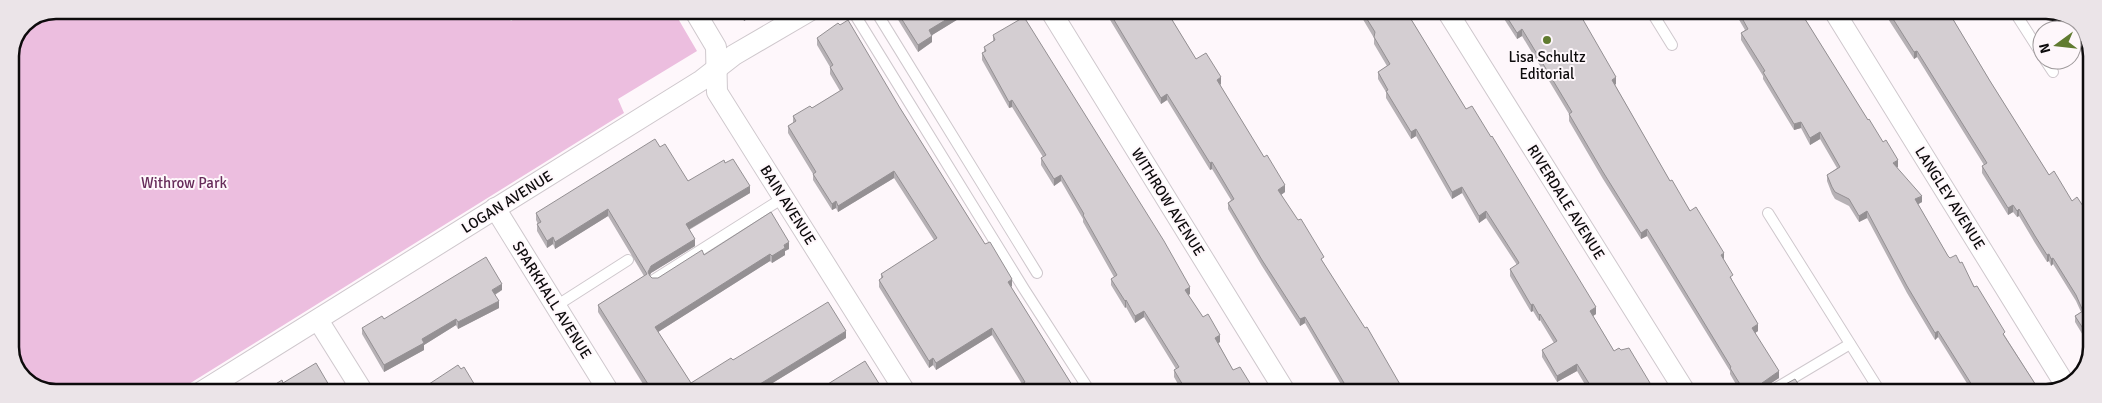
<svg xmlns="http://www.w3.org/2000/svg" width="2102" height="403" viewBox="0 0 2102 403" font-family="Signika,sans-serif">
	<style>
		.green { fill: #ecbedf }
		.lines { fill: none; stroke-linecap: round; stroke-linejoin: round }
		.lane-casing { stroke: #cfc8cd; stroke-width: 12 }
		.street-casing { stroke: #cfc8cd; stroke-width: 22 }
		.lane { stroke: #fff; stroke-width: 10 }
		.street { stroke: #fff; stroke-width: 20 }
		.wall { fill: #b6b1b5 }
		.shaded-wall { fill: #949093 }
		.building { fill: #d4ced2; stroke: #949093 }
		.poi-dot { fill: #607b30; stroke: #fef7fb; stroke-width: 2 }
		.labels { text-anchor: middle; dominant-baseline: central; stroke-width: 4; stroke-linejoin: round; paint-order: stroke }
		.poi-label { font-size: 15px; fill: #0d0b0c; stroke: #fef7fb }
		.park-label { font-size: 15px; fill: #672c5a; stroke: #fef7fb }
		.street-label { font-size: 15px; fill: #0d0b0c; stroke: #fef7fb }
		.rim { fill: none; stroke: #0d0b0c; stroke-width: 2.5 }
	</style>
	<rect width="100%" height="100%" fill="#fef7fb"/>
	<!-- green -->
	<path class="green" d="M55 10H504L511 21 528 10H673L697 51 618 99 624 113 176 392H47L23 380 10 353V55L23 23Z"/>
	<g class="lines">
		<defs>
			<g id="lane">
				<path d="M512 10 513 13 517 10"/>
				<path d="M852 10 1024 289 1091 393"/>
				<path d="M875 10 1037 273"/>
				<path d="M1651 11 1672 45"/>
				<path d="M2014 11 2042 55"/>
				<path d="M2045 60 2053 72"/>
				<path d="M1768 213 1881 393"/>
				<path d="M655 279 783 198"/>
				<path d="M556 306 628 260"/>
				<path d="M1768 393 1850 344"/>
			</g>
			<g id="street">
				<path d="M694 10 716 47 717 92 906 393"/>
				<path d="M1050 10 1286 393"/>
				<path d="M1447 11 1686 393"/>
				<path d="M1834 11 2066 386"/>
				<path d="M495 208 609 392"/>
				<path d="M318 320 363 392"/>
				<path d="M201 392 702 80 734 55 811 10"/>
			</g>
		</defs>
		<!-- lane casing -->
		<use href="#lane" class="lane-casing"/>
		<!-- street casing -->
		<use href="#street" class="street-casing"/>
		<!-- lane -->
		<use href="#lane" class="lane"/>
		<!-- street -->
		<use href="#street" class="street"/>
	</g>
	<!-- wall -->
	<g class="wall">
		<path d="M738 10H761L744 21Z"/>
		<path d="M892 10H973L932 35V42L918 52Z"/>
		<path d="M1104 10H1166L1196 59 1221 84 1220 85 1285 192 1281 195 1405 393H1346L1305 323 1300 326 1262 266 1228 209V203L1231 200 1212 169 1210 170 1167 100 1161 104Z"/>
		<path d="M1358 11H1406L1466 109 1596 314 1593 316 1614 351 1656 393H1590L1577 371 1557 382 1542 357V350L1554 343 1540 320 1539 321 1533 311 1531 312 1510 276V269L1517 265 1486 218 1479 223 1462 193 1452 199 1416 136 1411 139 1386 98V92L1378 79V72L1387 66 1374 44V38Z"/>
		<path d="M1499 11H1565L1616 84 1615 85 1670 181 1724 260 1733 282 1758 331 1755 333 1779 378 1762 389V390L1765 392 1804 393H1741L1730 374V371L1647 236 1641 239 1603 179 1569 121V114L1522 36 1517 39Z"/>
		<path d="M1734 11H1800L1897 167 1922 202 1918 204 1948 256 1950 258 1960 263 2005 336 2041 393H1973L1938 337 1935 340 1907 293 1867 218 1859 222 1849 206 1835 199 1832 194 1827 181V175L1837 168 1820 139 1810 145 1801 128 1794 130 1763 79V76L1741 40V33L1745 30Z"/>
		<path d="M1883 11H1948L1990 81 2049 175 2072 201 2091 218 2084 337 2075 322V316L2081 312 2076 301 2053 264 2051 266 2049 261 2047 262 2035 243 2019 216 2017 217 2013 212 2008 215 1982 173V166L1984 165 1917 57 1914 59Z"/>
		<path d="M993 35 1190 294 1188 295 1220 342 1218 343 1233 370 1256 393H1183L1174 377V370L1176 369 1144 317 1135 323 1126 307 1125 308 1111 285V279L1114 277 1083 222V219L1061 181 1054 186 1041 165V158L1043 157 1012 107 1009 108 982 60V53L984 52V47L993 41Z"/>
		<path d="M817 38 900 108 985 244 1012 286 1011 287 1077 393 1022 384 992 335 936 370 933 365 929 368 879 287V280L881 279V274L934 240 894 178 838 212 836 208 832 210 813 180V174L788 133V126L793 123V116L812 108 840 91 830 74V67L817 45Z"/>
		<path d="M660 147 688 181 725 163 750 193 689 230 695 246 651 273 650 276 652 278H658L704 255 789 249 785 251V255L772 263 770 261 658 332 691 383 733 360 846 338 758 392H648L598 312V305L644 276 608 216 555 249 553 244 547 248 537 231V224H538L536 220V213Z"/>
		<path d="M502 290 495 295 499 308 458 329 456 325 424 345V350L384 372 362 334V328L384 319Z"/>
	</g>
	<!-- shaded-wall -->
	<g class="shaded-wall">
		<path d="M750 10H761L744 21V14Z"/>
		<path d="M962 10H973L929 37V30Z"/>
		<path d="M1345 11H1351L1345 15Z"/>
		<path d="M1522 29V36L1517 39V33Z"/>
		<path d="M932 36V42L918 52V45Z"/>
		<path d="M1917 51V57L1914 59V52Z"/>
		<path d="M1221 77V84L1217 87V80Z"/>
		<path d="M1616 77V84L1612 86V80Z"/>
		<path d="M1167 94V100L1161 104V98Z"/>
		<path d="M1012 100V107L1009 108V102Z"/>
		<path d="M1801 122V128L1794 130V124Z"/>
		<path d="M1416 129V136L1411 139V132Z"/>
		<path d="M1820 132V139L1810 145V138Z"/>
		<path d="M1898 160V167L1893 169V163Z"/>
		<path d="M1212 162V169L1210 170V163Z"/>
		<path d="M894 171V178L838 212V206Z"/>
		<path d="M1061 175V181L1054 186V179Z"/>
		<path d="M1285 185V192L1278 197V190Z"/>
		<path d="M750 186V193L686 231V224Z"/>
		<path d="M1462 187V193L1452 199V192Z"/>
		<path d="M1922 196V202L1915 206V199Z"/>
		<path d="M836 201V208L832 210V204Z"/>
		<path d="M2013 205V212L2008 215V208Z"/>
		<path d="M608 209V216L555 249V242Z"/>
		<path d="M2019 209V216L2017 217V211Z"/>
		<path d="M1486 211V218L1479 223V216Z"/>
		<path d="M1867 211V218L1859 222V216Z"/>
		<path d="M1647 229V236L1641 239V233Z"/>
		<path d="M553 237V244L547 248V241Z"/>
		<path d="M695 239V246L651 273 648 279V272L651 266Z"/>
		<path d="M789 242V249L785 251V255L772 263V256L784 245Z"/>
		<path d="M1724 253V260L1721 255Z"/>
		<path d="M770 254V261L655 334V327Z"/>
		<path d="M2049 254V261L2047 262V255Z"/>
		<path d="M2053 258V264L2051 266V259Z"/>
		<path d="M1012 279V286L1008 289V282Z"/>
		<path d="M502 284V290L492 296V290Z"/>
		<path d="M1190 287V294L1185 297V290Z"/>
		<path d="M1126 300V307L1125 308V301Z"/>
		<path d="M499 301V308L458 329V322Z"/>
		<path d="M1533 304V311L1531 312V305Z"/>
		<path d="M1596 307V314L1590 318V311Z"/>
		<path d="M1144 311V317L1135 323V316Z"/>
		<path d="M1540 314V320L1539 321V315Z"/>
		<path d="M1305 317V323L1300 326V319Z"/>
		<path d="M456 319V325L424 345V350L384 372V365L422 339Z"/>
		<path d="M1758 324V331L1752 335V328Z"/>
		<path d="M2091 326V333L2084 337V330Z"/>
		<path d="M992 328V335L936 370V363Z"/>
		<path d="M846 331V338L758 392H747Z"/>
		<path d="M1938 331V337L1935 340V333Z"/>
		<path d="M1220 335V342L1215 345V338Z"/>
		<path d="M933 358V365L929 368V361Z"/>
		<path d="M1577 364V371L1557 382V376Z"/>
		<path d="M1779 371V378L1762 389V383Z"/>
		<path d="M1193 388V393H1187V392Z"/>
		<path d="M1746 388V393H1743V389Z"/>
	</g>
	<!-- building -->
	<g class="building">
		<path d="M742 10H750L744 14Z"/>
		<path d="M896 10H962L929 30 932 36 918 45Z"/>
		<path d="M1108 10H1166L1196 59 1206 53 1221 77 1217 80 1264 157 1267 155 1285 185 1278 190 1298 220 1301 219 1324 257 1321 259 1365 328 1367 327 1405 393H1350L1305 317 1300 319 1262 260 1228 203 1234 199 1212 162 1210 163 1167 94 1161 98Z"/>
		<path d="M1362 11H1406L1466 109 1472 106 1491 137 1492 136 1596 307 1590 311 1614 351 1619 348 1621 350 1629 348 1656 393H1595L1577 364 1557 376 1542 350 1557 341 1540 314 1539 315 1533 304 1531 305 1510 269 1519 263 1518 261 1486 211 1479 216 1462 187 1452 192 1416 129 1411 132 1386 91 1388 90 1378 72 1390 64 1374 37 1375 32Z"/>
		<path d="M1503 11H1578L1616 77 1612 80 1670 181 1672 180 1690 211 1696 207 1724 253 1721 255 1733 275 1730 277 1758 324 1752 328 1779 371 1762 383V390L1765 392H1771L1795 379 1804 393H1750L1746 388 1743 389 1730 368 1731 367 1647 229 1641 233 1603 172 1569 114 1572 112 1522 29 1517 33Z"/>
		<path d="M1738 11H1800L1868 120 1869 119 1883 142 1886 140 1898 160 1893 163 1922 196 1915 199 1948 256 1950 258 1956 255 1960 263 1962 262 1974 287 1977 286 2005 332 2003 334 2041 393H1977L1938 331 1935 333 1907 286 1867 211 1859 216 1849 199 1835 192 1832 187 1827 175 1840 167 1820 132 1810 138 1801 122 1794 124 1763 72 1765 71 1741 33 1748 29Z"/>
		<path d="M1888 11H1948L1990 81 2049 175 2054 171 2072 201 2077 197 2091 218V326L2084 330 2075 316 2083 311 2076 295 2053 258 2051 259 2049 254 2047 255 2035 236 2019 209 2017 211 2013 205 2008 208 1982 166 1987 163 1917 51 1914 52Z"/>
		<path d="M1024 17 1164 241 1190 287 1185 290 1203 317 1208 314 1220 335 1215 338 1233 370 1240 367 1256 393H1196L1193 388 1187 392 1174 370 1179 367 1144 311 1135 316 1126 300 1125 301 1111 279 1117 275 1083 215 1084 214 1061 175 1054 179 1041 158 1046 155 1012 100 1009 102 982 53 986 51 984 47 995 40 993 35Z"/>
		<path d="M848 20 900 108 985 244 990 242 1012 279 1008 282 1077 393H1009L1025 382 992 328 936 363 933 358 929 361 879 280 883 277 881 274 937 238 894 171 838 206 836 201 832 204 813 174 816 172 788 126 796 121 793 116 810 106 812 108 843 89 830 67 833 65 817 38 838 23 840 25Z"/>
		<path d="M655 139 660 147 665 144 688 181 724 160 725 163 733 159 750 186 686 224 695 239 651 266 648 272 650 276 652 278H658L702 250 704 255 771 212 789 242 784 245 785 248 772 256 770 254 655 327 691 383 731 358 733 360 828 302 846 331 747 392H653L598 305 647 274 608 209 555 242 553 237 547 241 537 224 541 222 536 213Z"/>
		<path d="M486 257 502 284 492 290 499 301 458 322 456 319 422 339 424 343 384 365 362 328 382 316 384 319Z"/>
		<path d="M865 361 883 390 879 393 815 392Z"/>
		<path d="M316 363 333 392H263L282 380 283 383Z"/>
		<path d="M458 365 461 369 464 367 479 392H422L420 390Z"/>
	</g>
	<!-- markers -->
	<circle class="poi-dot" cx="1547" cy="40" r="5"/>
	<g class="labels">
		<!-- poi labels -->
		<g class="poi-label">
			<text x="1547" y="57">Lisa Schultz<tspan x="1547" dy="17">Editorial</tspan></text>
		</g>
		<!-- park labels -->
		<g class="park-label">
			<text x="184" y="183">Withrow Park</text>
		</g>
		<!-- street labels -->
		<g class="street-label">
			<text transform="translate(1950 198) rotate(58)">LANGLEY AVENUE</text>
			<text transform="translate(507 202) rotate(-32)">LOGAN AVENUE</text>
			<text transform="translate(1168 202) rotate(58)">WITHROW AVENUE</text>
			<text transform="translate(1566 202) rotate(58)">RIVERDALE AVENUE</text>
			<text transform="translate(788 205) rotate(58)">BAIN AVENUE</text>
			<text transform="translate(552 300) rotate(58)">SPARKHALL AVENUE</text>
		</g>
	</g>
	<!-- crop -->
	<path d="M0 0H2102V403H0ZM56 19H2046A37 37 0 0 1 2083 56V347A37 37 0 0 1 2046 384H56A37 37 0 0 1 19 347V56A37 37 0 0 1 56 19Z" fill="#ebe4e8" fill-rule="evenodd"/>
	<path class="rim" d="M56 19H2046A37 37 0 0 1 2083 56V347A37 37 0 0 1 2046 384H56A37 37 0 0 1 19 347V56A37 37 0 0 1 56 19Z"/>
	<!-- north arrow -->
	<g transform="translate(2057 45) rotate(255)"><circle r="24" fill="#fef7fb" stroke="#9e999b"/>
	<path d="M0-4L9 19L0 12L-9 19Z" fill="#607b30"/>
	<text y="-8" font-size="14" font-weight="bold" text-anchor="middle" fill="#0d0b0c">N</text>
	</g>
</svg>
